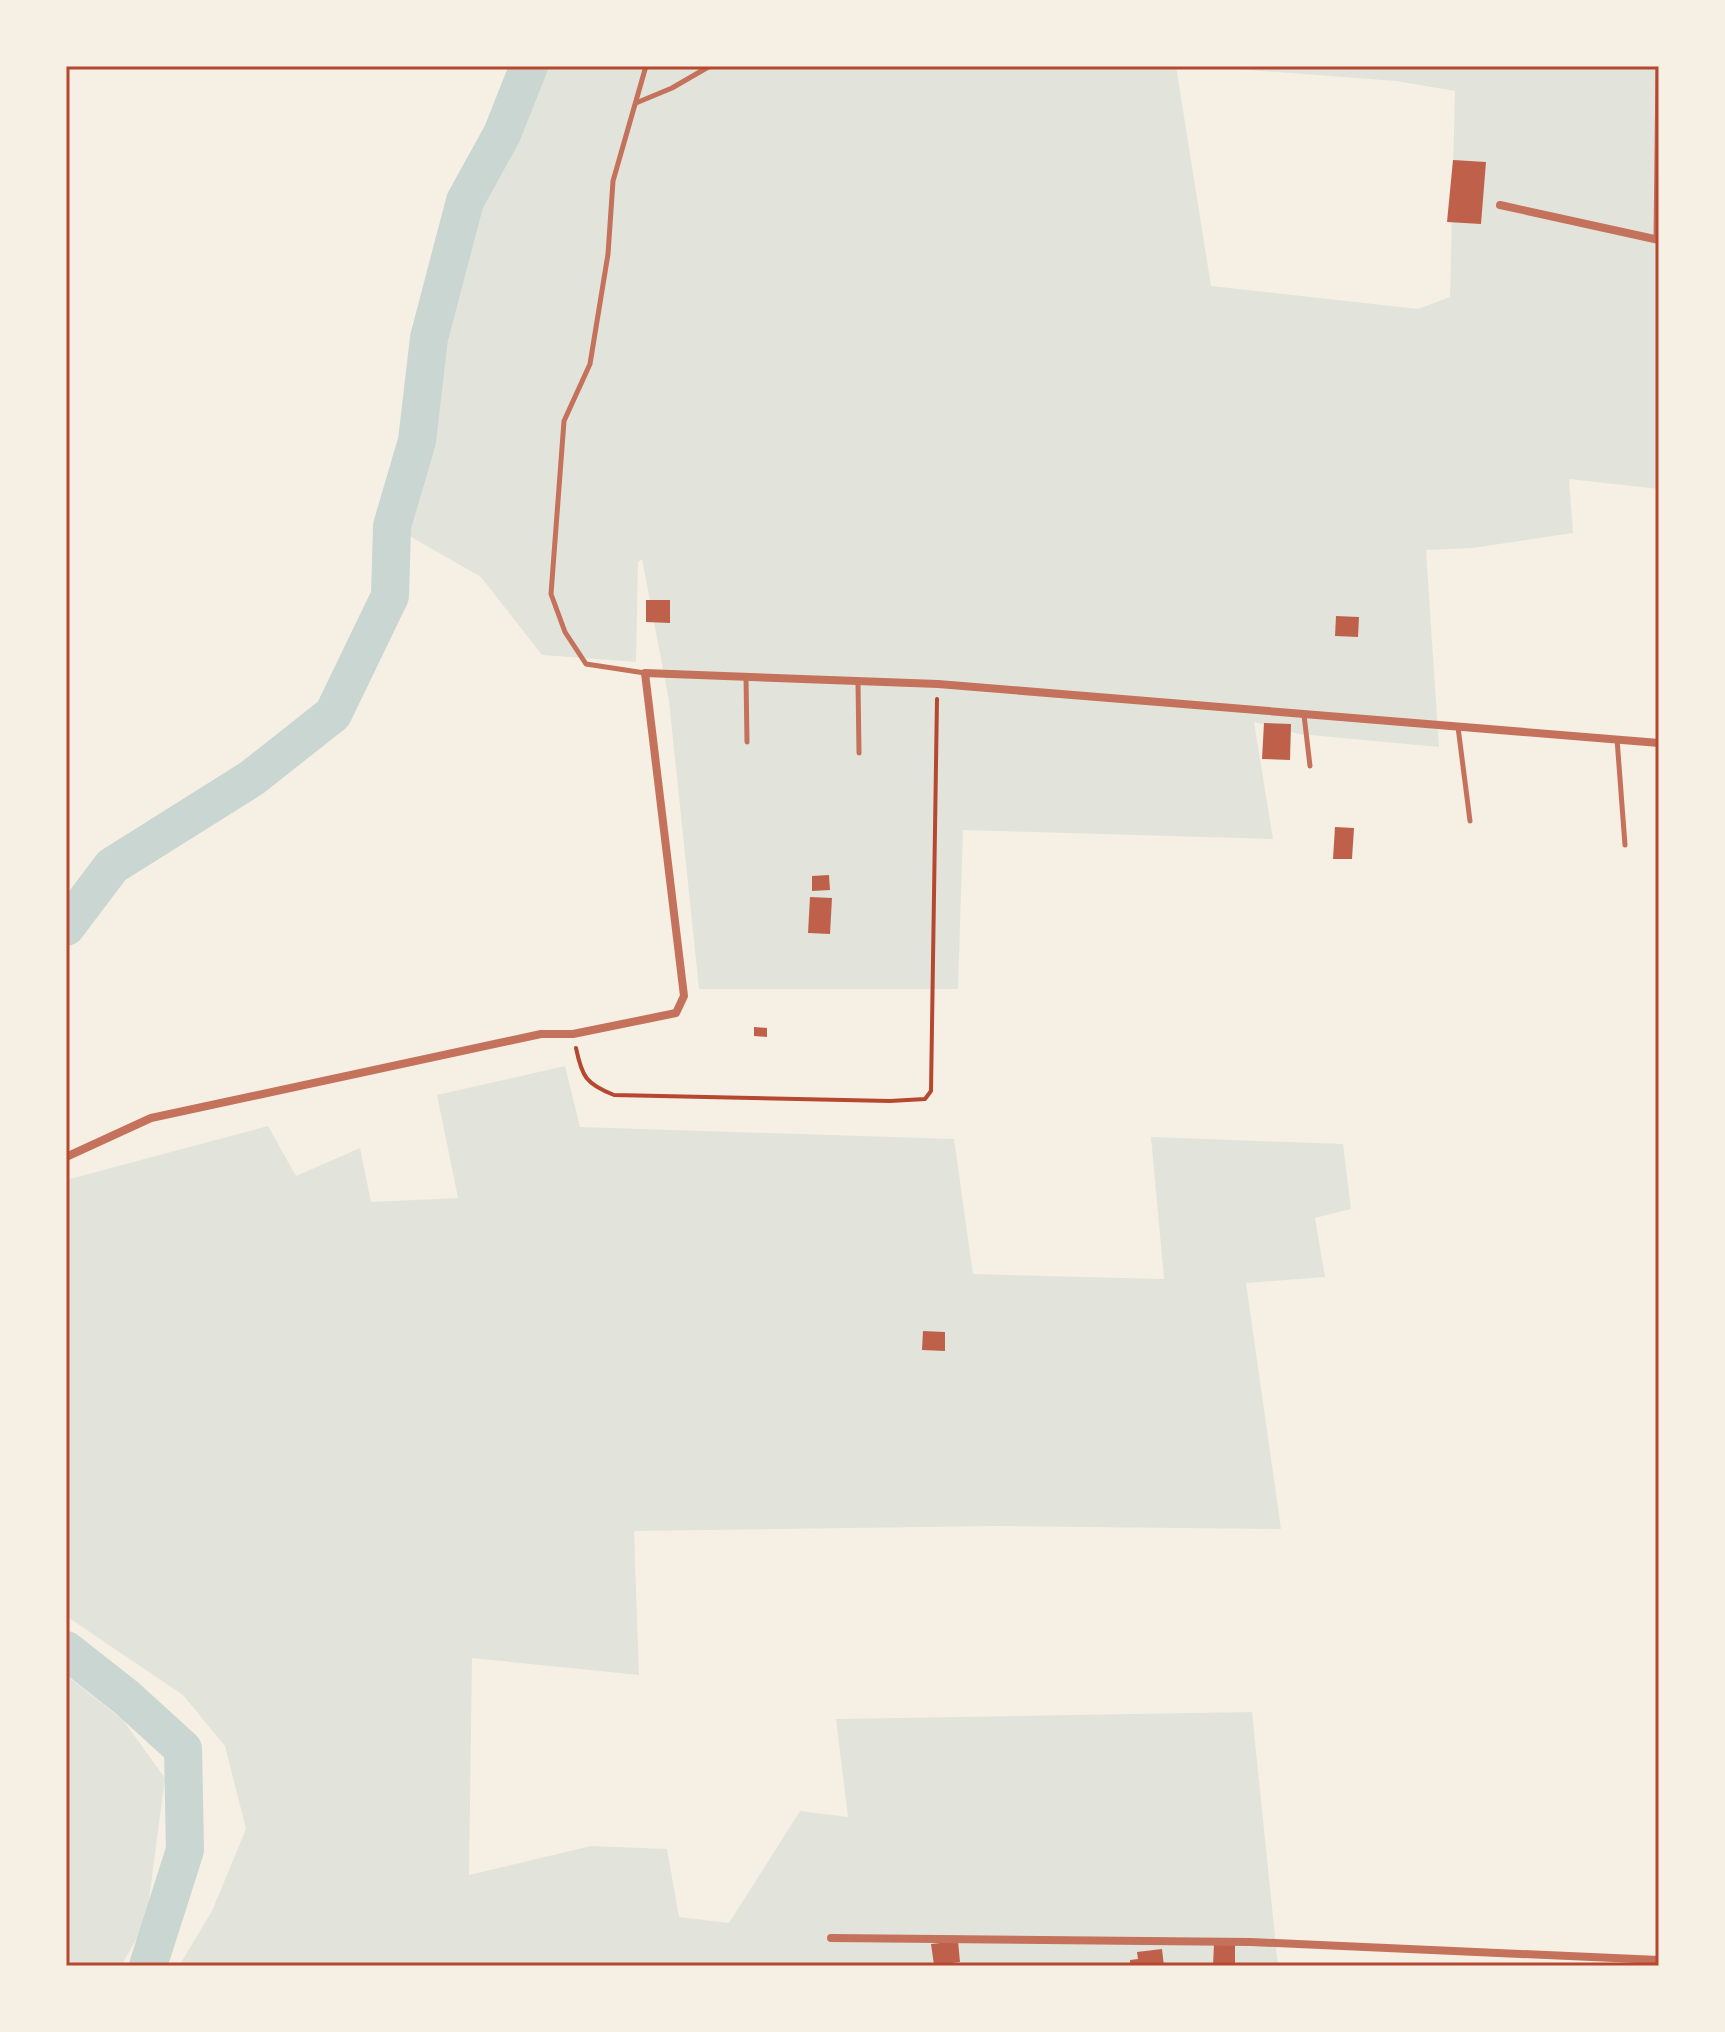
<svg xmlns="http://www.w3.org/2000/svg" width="1725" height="2032" viewBox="0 0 1725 2032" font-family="Literata,serif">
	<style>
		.green { fill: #e2e4dc }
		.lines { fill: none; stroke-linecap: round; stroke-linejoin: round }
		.river { stroke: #c9d6d2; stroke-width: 38 }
		.building { fill: #bf614a }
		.path { stroke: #b5482f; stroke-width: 4 }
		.service { stroke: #c5725c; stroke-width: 5 }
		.minor { stroke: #c5725c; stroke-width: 8 }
		.neatline { fill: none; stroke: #b5482f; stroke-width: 3 }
	</style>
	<rect width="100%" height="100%" fill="#f6efe4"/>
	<!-- green -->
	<g class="green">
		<path d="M526 66H1176L1211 286 1418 309 1450 297 1455 91 1396 81 1197 66H1659V489L1569 479 1573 533 1473 548 1426 550 1439 747 1299 734 1254 722 1273 839 963 830 958 989H699L669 701 642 559 638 562 636 662 542 655 481 577 392 526 417 441 429 338 465 201Z"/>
		<path d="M565 1066 580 1127 954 1139 973 1274 1164 1279 1151 1137 1343 1144 1351 1209 1315 1218 1325 1277 1246 1283 1281 1529 995 1526 634 1531 639 1675 472 1658 469 1875 591 1846 667 1849 679 1917 729 1923 800 1811 848 1817 836 1719 1252 1712 1278 1966H179L212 1911 246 1829 225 1746 183 1695 66 1616V1180L268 1126 296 1176 360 1148 371 1202 458 1198 437 1095Z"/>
		<path d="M66 1675 123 1720 165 1778 146 1922 121 1966H66Z"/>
	</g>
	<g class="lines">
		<!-- river -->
		<g class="river">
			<path d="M66 927 112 866 252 778 333 714 390 596 392 526 417 441 429 338 465 201 502 134 529 66"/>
			<path d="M66 1650 127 1698 183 1749 185 1850 148 1966"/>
		</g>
	</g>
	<!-- building -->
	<g class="building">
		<path d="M1453 160 1486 162 1481 224 1447 222Z"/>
		<path d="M646 600H670V623L646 622Z"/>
		<path d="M1336 616 1359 617 1358 637 1335 636Z"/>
		<path d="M1264 723 1291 724 1290 760 1262 759Z"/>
		<path d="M1335 827 1354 828 1352 859H1333Z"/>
		<path d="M829 875 830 890 812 891V876Z"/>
		<path d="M810 897 832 898 830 934 808 933Z"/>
		<path d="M754 1027 767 1028V1037L754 1036Z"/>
		<path d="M923 1331 945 1332V1351L922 1350Z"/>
		<path d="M958 1941 960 1962 934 1965 931 1944Z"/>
		<path d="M1214 1944 1235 1945V1966H1213Z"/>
		<path d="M1162 1949 1164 1966H1130V1960L1138 1959 1137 1952Z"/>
	</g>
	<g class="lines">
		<!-- path -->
		<path class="path" d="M576 1048C582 1077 586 1084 614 1095L890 1101 925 1099 931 1091 937 699"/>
		<!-- service -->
		<g class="service">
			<path d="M636 103 672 88 710 66"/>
			<path d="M1656 238 1658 66"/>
			<path d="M645 673 586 664 565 632 551 594 564 421 590 364 608 254 613 181 646 66"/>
			<path d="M746 677 747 742"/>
			<path d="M858 682 859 753"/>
			<path d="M1304 715 1310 766"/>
			<path d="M1458 727 1470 821"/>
			<path d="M1617 739 1625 845"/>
		</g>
		<!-- minor -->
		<g class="minor">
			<path d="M1500 205 1659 240"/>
			<path d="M66 1157 151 1118 541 1034H573L676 1013 684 996 645 673 938 684 1659 743"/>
			<path d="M831 1938 1251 1942 1659 1960"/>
		</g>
	</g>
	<!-- border -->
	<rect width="1725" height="2032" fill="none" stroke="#f6efe4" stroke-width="136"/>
	<rect x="68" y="68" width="1589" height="1896" class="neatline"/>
</svg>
